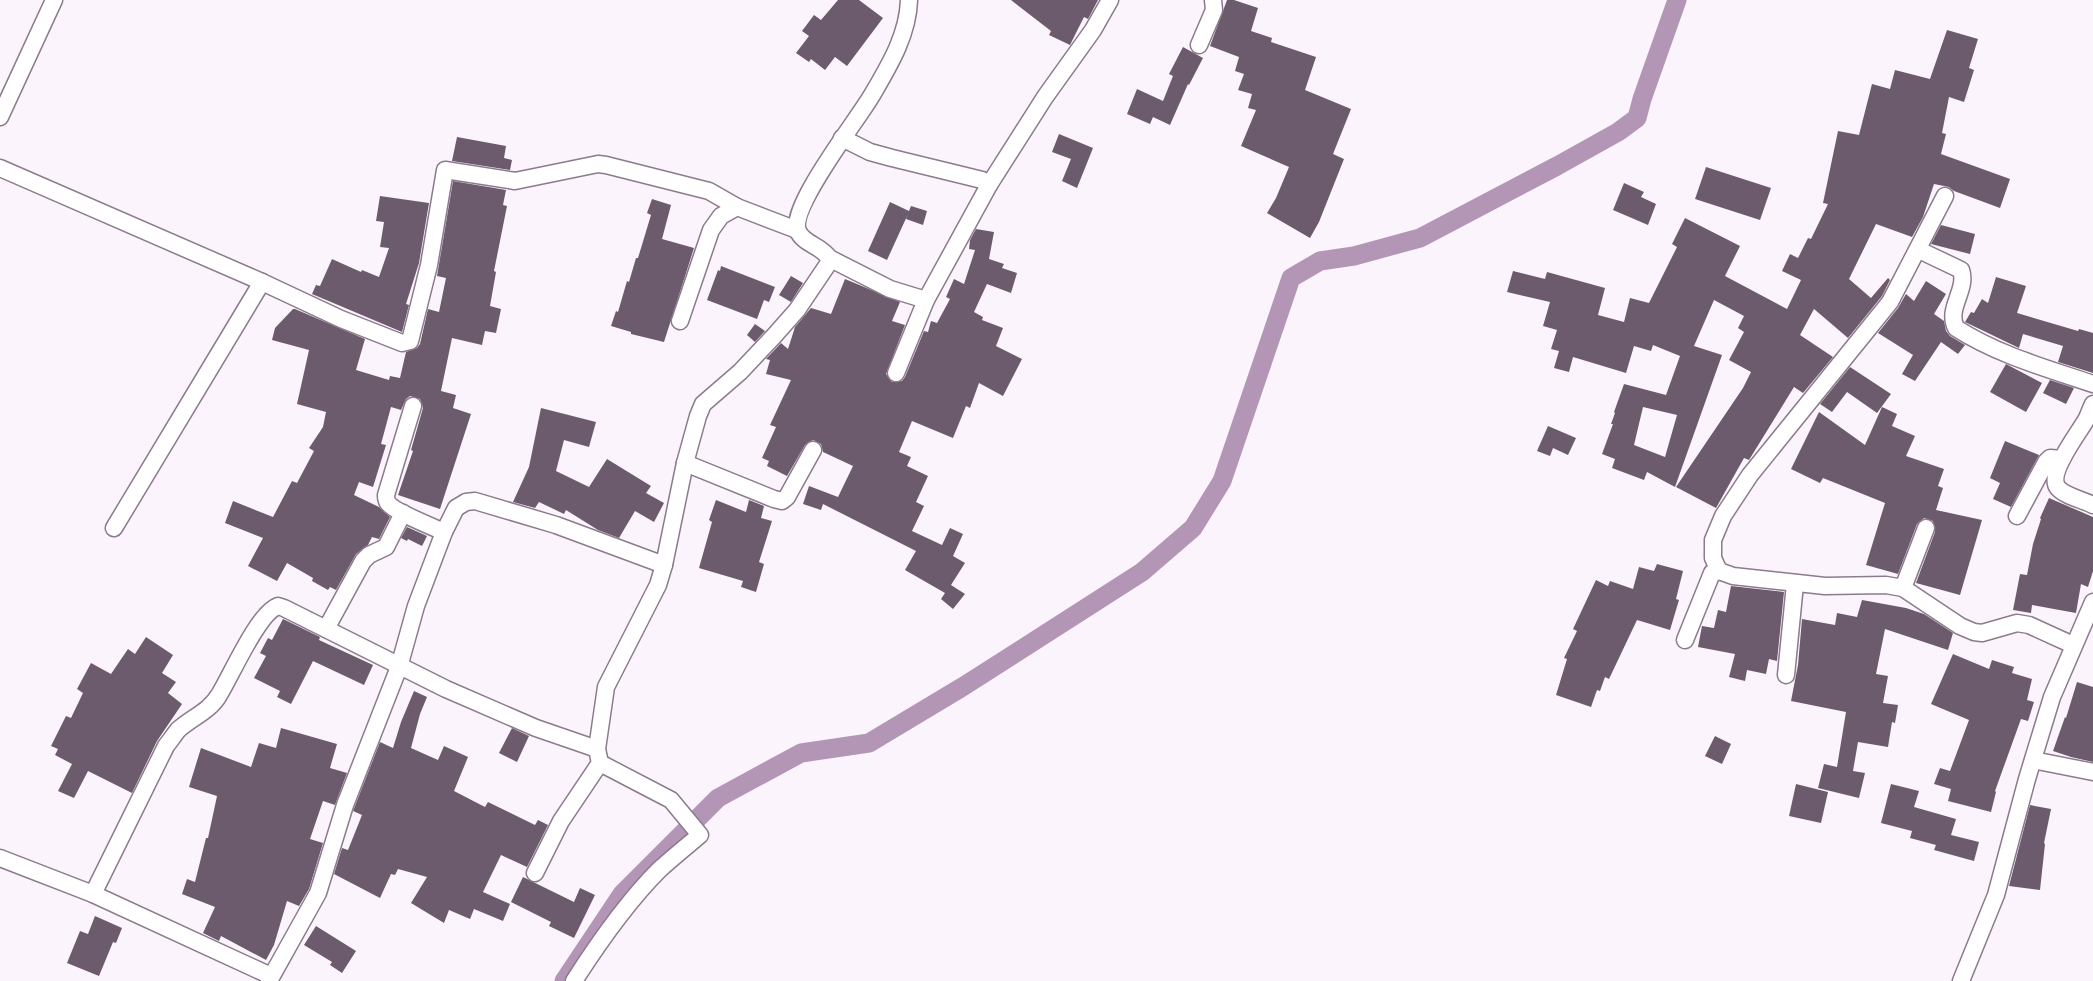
<svg xmlns="http://www.w3.org/2000/svg" width="2093" height="981" viewBox="0 0 2093 981" font-family="Mulish,sans-serif">
	<style>
		.lines { fill: none; stroke-linecap: round; stroke-linejoin: round }
		.canal { stroke: #b395b6; stroke-width: 19 }
		.building { fill: #6c5b6d; fill-rule: evenodd }
		.minor-casing { stroke: #8c7a8d; stroke-width: 19 }
		.minor { stroke: #fff; stroke-width: 16 }
	</style>
	<rect width="100%" height="100%" fill="#fcf4fd"/>
	<g class="lines">
		<!-- canal -->
		<path class="canal" d="M564 981 622 894 718 798 801 753 869 743 964 686 1142 572 1193 528 1222 481 1291 278 1320 261 1354 256 1420 238 1557 166 1618 132 1637 118 1642 99 1677 0"/>
	</g>
	<!-- building -->
	<g class="building">
		<path d="M838 0H859L883 18 847 66 835 57 825 70 811 59 809 62 796 53 809 36 802 31 814 15 821 20Z"/>
		<path d="M1011 0H1098L1088 19 1084 17 1070 45 1049 35 1051 31Z"/>
		<path d="M1227 0H1234L1258 8 1251 31 1272 38 1271 42 1316 57 1305 90 1351 109 1333 154 1344 159 1319 222 1310 238 1267 213 1276 198 1289 167 1241 146 1256 110 1248 108 1252 94 1238 90 1244 74 1235 71 1239 57 1210 46Z"/>
		<path d="M1947 30 1978 39 1969 68 1974 70 1964 102 1949 97 1942 133 1946 134 1941 154 2010 179 2000 208 1954 191 1949 187 1934 184 1923 217 1912 237 1876 224 1849 279 1871 298 1888 278 1890 280 1882 296 1848 338 1814 309 1800 335 1833 357 1803 393 1794 387 1749 460 1744 458 1716 508 1676 487 1743 388 1751 372 1729 360 1744 332 1738 328 1744 316 1714 300 1694 346 1722 355 1675 487 1647 472 1644 480 1612 468 1615 459 1602 454 1613 424H1611L1615 413 1614 412 1624 384 1666 395 1680 356 1653 345 1651 351 1634 346 1626 373 1573 357 1569 372 1554 368 1559 351 1551 349 1557 330 1543 326 1550 302 1507 292 1513 271 1545 279 1547 272 1605 288 1598 315 1624 322 1630 298 1649 303 1677 247 1672 244 1685 218 1740 246 1725 276 1787 309 1801 280 1782 271 1790 254 1798 258 1808 238 1811 239 1828 204 1823 203 1838 131 1859 135 1872 84 1890 89 1895 70 1930 79ZM1643 407 1677 415 1665 457 1634 445Z"/>
		<path d="M1183 47 1203 58 1189 85 1188 84 1170 125 1153 117 1150 124 1127 114 1137 89 1163 101 1173 76 1169 74Z"/>
		<path d="M1059 134 1093 148 1077 188 1062 181 1071 159 1052 152Z"/>
		<path d="M457 137 506 146 504 158 512 160 510 170 452 161Z"/>
		<path d="M1706 167 1771 188 1760 220 1695 199Z"/>
		<path d="M453 181 506 190 503 205 507 206 494 271 496 272 490 306 501 309 496 333 485 331 482 345 452 338 441 391 456 395 453 408 471 414 440 509 398 495 413 451 411 450 423 408 420 399 410 396 406 399 401 410 391 407 381 444 386 445 373 487 359 482 354 495 379 507 390 517 379 539 372 537 368 545 356 554 336 590 330 587 328 590 312 581 313 578 287 563 277 581 248 566 263 538 225 523 233 501 273 517 292 481 297 483 314 451 309 448 323 427 326 412 297 404 309 350 272 340 275 328 293 309H295L365 339 356 370 389 380 390 376 400 378 406 352 417 348 420 344 428 309 439 312 446 278 437 276Z"/>
		<path d="M1624 183 1644 192 1641 197 1656 204 1648 225 1613 210Z"/>
		<path d="M380 196 429 203 419 263 406 304 409 305 402 332 312 294 316 285 320 286 332 259 361 272 362 270 379 277 389 248 380 247 384 222 376 221Z"/>
		<path d="M652 199 671 205 662 239 694 248 664 342 631 334V332L611 326 616 311 618 312 627 281 629 282 636 258H638L651 215 647 213Z"/>
		<path d="M890 202 909 211 911 206 927 211 923 225 906 219 908 214 887 260 868 251Z"/>
		<path d="M1941 225 1975 234 1970 254 1931 244Z"/>
		<path d="M976 229 994 232 989 259 1004 264 1002 268 1017 273 1011 293 987 284 974 312 983 317 982 320 1003 328 996 346 1022 359 1003 396 979 383 970 408 966 406 953 438 912 421 899 452 911 457 907 466 928 476 916 502 924 506 912 531 942 545 950 528 963 534 953 556 965 563 951 585 965 594 953 609 941 599 945 593 905 570 916 551 823 504 821 510 803 504 809 486 838 497 853 466 823 452 821 444 813 440 805 445 787 476 767 466 769 461 762 458 776 427 770 425 791 380 766 374 770 360 766 359 781 343 788 349 795 327 811 308 831 314 845 279 900 302 892 321 905 325 886 374 892 382 902 381 905 377 924 331 928 332 931 321 937 323 950 299 946 297 954 279 964 284 975 250 969 249 970 240Z"/>
		<path d="M721 266 775 287 769 302 764 300 757 319 707 300 718 270 720 271Z"/>
		<path d="M791 276 803 283 791 302 779 295Z"/>
		<path d="M1996 277 2026 286 2017 313 2078 331 2079 329 2093 333V373L2058 362 2063 346 2023 334 2019 348 1965 322 1971 312 1974 313 1982 299 1988 303Z"/>
		<path d="M1926 281 1946 294 1934 314 1944 321 1946 331 1950 336 1965 345 1958 354 1941 342 1915 381 1902 374 1913 355 1878 333 1898 308 1906 294 1914 301Z"/>
		<path d="M755 324 765 331 755 342 747 335Z"/>
		<path d="M2006 364 2042 383 2026 412 1990 392Z"/>
		<path d="M1850 367 1891 394 1877 413 1847 392 1832 412 1820 404Z"/>
		<path d="M2050 380 2074 388 2066 404 2043 393Z"/>
		<path d="M1882 407 1897 414 1892 426 1915 436 1906 456 1944 469 1938 486 1943 488 1936 510 1982 520 1960 595 1916 583 1935 532 1933 521 1924 518 1917 524 1898 574 1866 565 1885 503 1823 478 1820 483 1791 469 1819 412 1865 445Z"/>
		<path d="M541 408 596 422 589 447 564 440 556 471 589 487 607 459 651 486 646 493 664 503 654 522 635 511 619 538 598 530 566 510 564 514 539 502 535 508 513 502 529 467Z"/>
		<path d="M1548 426 1576 438 1568 455 1553 448 1550 456 1537 451Z"/>
		<path d="M2005 441 2039 455 2011 507 1993 499 2000 483 1990 478Z"/>
		<path d="M2049 498 2093 517V571L2088 587 2081 584 2076 613 2032 605 2031 613 2013 610 2020 574 2027 575 2033 544 2041 519 2040 518Z"/>
		<path d="M716 500 746 512 749 500 764 506 761 518 772 521 759 562 764 564 756 592 741 587 743 581 699 568 712 522 709 520Z"/>
		<path d="M407 527 427 536 422 546 408 539 407 541 401 538Z"/>
		<path d="M1657 564 1683 571 1676 599 1679 600 1670 630 1637 620 1609 679 1605 677 1600 691 1597 690 1591 707 1556 695 1567 659 1564 658 1577 631 1573 629 1596 580 1608 586 1610 581 1633 589 1639 567 1654 571Z"/>
		<path d="M1731 586 1784 592 1777 661 1769 659 1766 674 1747 670 1745 681 1729 677 1735 654 1698 647 1702 626 1714 628 1718 610 1726 612Z"/>
		<path d="M1862 600 1906 608 1924 614 1953 633 1948 650 1885 629 1876 674 1888 676 1883 703 1898 705 1895 723 1892 722 1888 747 1858 742 1853 771 1865 773 1859 798 1818 788 1824 764 1837 767 1846 712 1791 701 1798 665 1802 619 1835 625 1837 613 1857 617Z"/>
		<path d="M283 619 320 637 319 640 373 665 364 685 313 661 291 704 277 697 280 691 254 678 266 656 260 653 268 638 272 640Z"/>
		<path d="M146 637 173 655 162 673 176 682 168 693 182 704 157 741 132 793 88 771 74 798 58 791 72 764 55 755 58 749 51 746 66 716 71 718 83 693 77 689 91 663 111 674 128 649 135 654Z"/>
		<path d="M1953 654 1989 669 1992 660 2014 667 2012 673 2032 679 2027 700 2034 702 2028 721 2021 719 1995 791 1996 792 1991 812 1948 801 1951 789 1934 784 1940 768 1950 771 1969 720 1931 704Z"/>
		<path d="M2077 682 2093 687V762L2071 757 2053 751 2065 717 2066 718Z"/>
		<path d="M414 691 427 697 420 714 411 748 438 760 444 746 468 757 454 791 485 807 488 802 535 825 538 820 548 825 527 867 501 855 483 892 510 904 503 921 474 909 470 919 449 910 444 923 411 903 427 877 398 869 395 875 391 874 380 898 334 874 342 848 348 850 362 815 353 811 380 742 393 748 401 722Z"/>
		<path d="M281 728 337 744 330 768 347 773 335 805 323 801 310 839 323 843 309 889 299 906 287 901 274 945 266 960 221 936 219 941 203 933 215 907 182 894 187 879 195 882 206 838H208L217 796 189 787 201 748 251 767 259 743 276 748Z"/>
		<path d="M512 728 529 736 517 762 499 753Z"/>
		<path d="M1715 736 1731 744 1722 764 1705 756Z"/>
		<path d="M1796 784 1828 792 1821 823 1789 816Z"/>
		<path d="M1891 784 1919 791 1914 807 1956 819 1951 835 1979 842 1974 861 1934 850 1936 845 1910 838 1912 831 1881 823Z"/>
		<path d="M2030 805 2051 809 2044 843 2045 844 2040 890 2009 886Z"/>
		<path d="M523 877 574 902 580 888 595 895 574 938 549 926 551 922 511 902Z"/>
		<path d="M95 916 122 928 116 943 113 942 99 976 67 963 80 931 88 934Z"/>
		<path d="M316 926 356 951 342 973 330 965 332 962 304 945Z"/>
	</g>
	<g class="lines">
		<defs>
			<g id="minor">
				<path d="M1199 45 1214 10 1213 0"/>
				<path d="M0 117 54 0"/>
				<path d="M0 168 262 282 341 319 402 343 410 341 429 265 445 170 515 181 598 164 606 165 709 191 737 207"/>
				<path d="M989 185 1045 97 1093 30 1110 0"/>
				<path d="M1945 196 1890 302 1750 475 1723 516 1713 540V558L1719 571 1733 576 1825 586 1886 585 1903 588 1960 626 1974 632 1982 633 2017 623 2029 625 2073 645"/>
				<path d="M1919 250 1961 270C1968 290 1946 308 1956 328 1998 355 2046 368 2093 384"/>
				<path d="M829 258 890 289 926 300 989 185 982 180 974 178 892 158 870 152 842 138"/>
				<path d="M680 321 711 230 721 216 737 207 797 230"/>
				<path d="M896 373 926 300"/>
				<path d="M2093 404C2091 408 2089 414 2087 418 2080 432 2046 473 2058 488 2065 496 2083 500 2093 505"/>
				<path d="M413 406 386 495C386 498 386 500 388 503 393 511 433 527 444 532"/>
				<path d="M685 463 774 499 782 501 787 497 813 450"/>
				<path d="M2017 516 2046 462 2050 458 2062 459"/>
				<path d="M114 528 262 282"/>
				<path d="M1903 588 1926 528"/>
				<path d="M326 629 363 561 369 555 386 547 403 513"/>
				<path d="M1685 640 1712 573 1719 571"/>
				<path d="M1786 675 1795 584"/>
				<path d="M2033 760 2093 772"/>
				<path d="M0 858 93 894 271 976"/>
				<path d="M535 873 561 821 600 763 597 749 606 687 658 585 664 565 685 463 698 416 703 404 740 372 774 336 797 310 828 264 829 258C822 246 803 244 798 231 788 208 859 118 872 95 889 66 908 35 909 0"/>
				<path d="M93 894 166 746C170 741 174 735 178 730 191 718 210 711 219 695 231 676 258 613 278 606L284 608 446 689 536 728 597 749"/>
				<path d="M269 981 318 893 345 805 399 667 416 606 444 532 456 508 466 502 475 501 556 525 664 565"/>
				<path d="M574 981C599 942 626 903 659 870 672 858 687 846 700 835L671 800 600 763"/>
				<path d="M1961 981 1996 895 2027 779 2052 697 2093 602"/>
			</g>
		</defs>
		<!-- minor casing -->
		<use href="#minor" class="minor-casing"/>
		<!-- minor -->
		<use href="#minor" class="minor"/>
	</g>
</svg>
